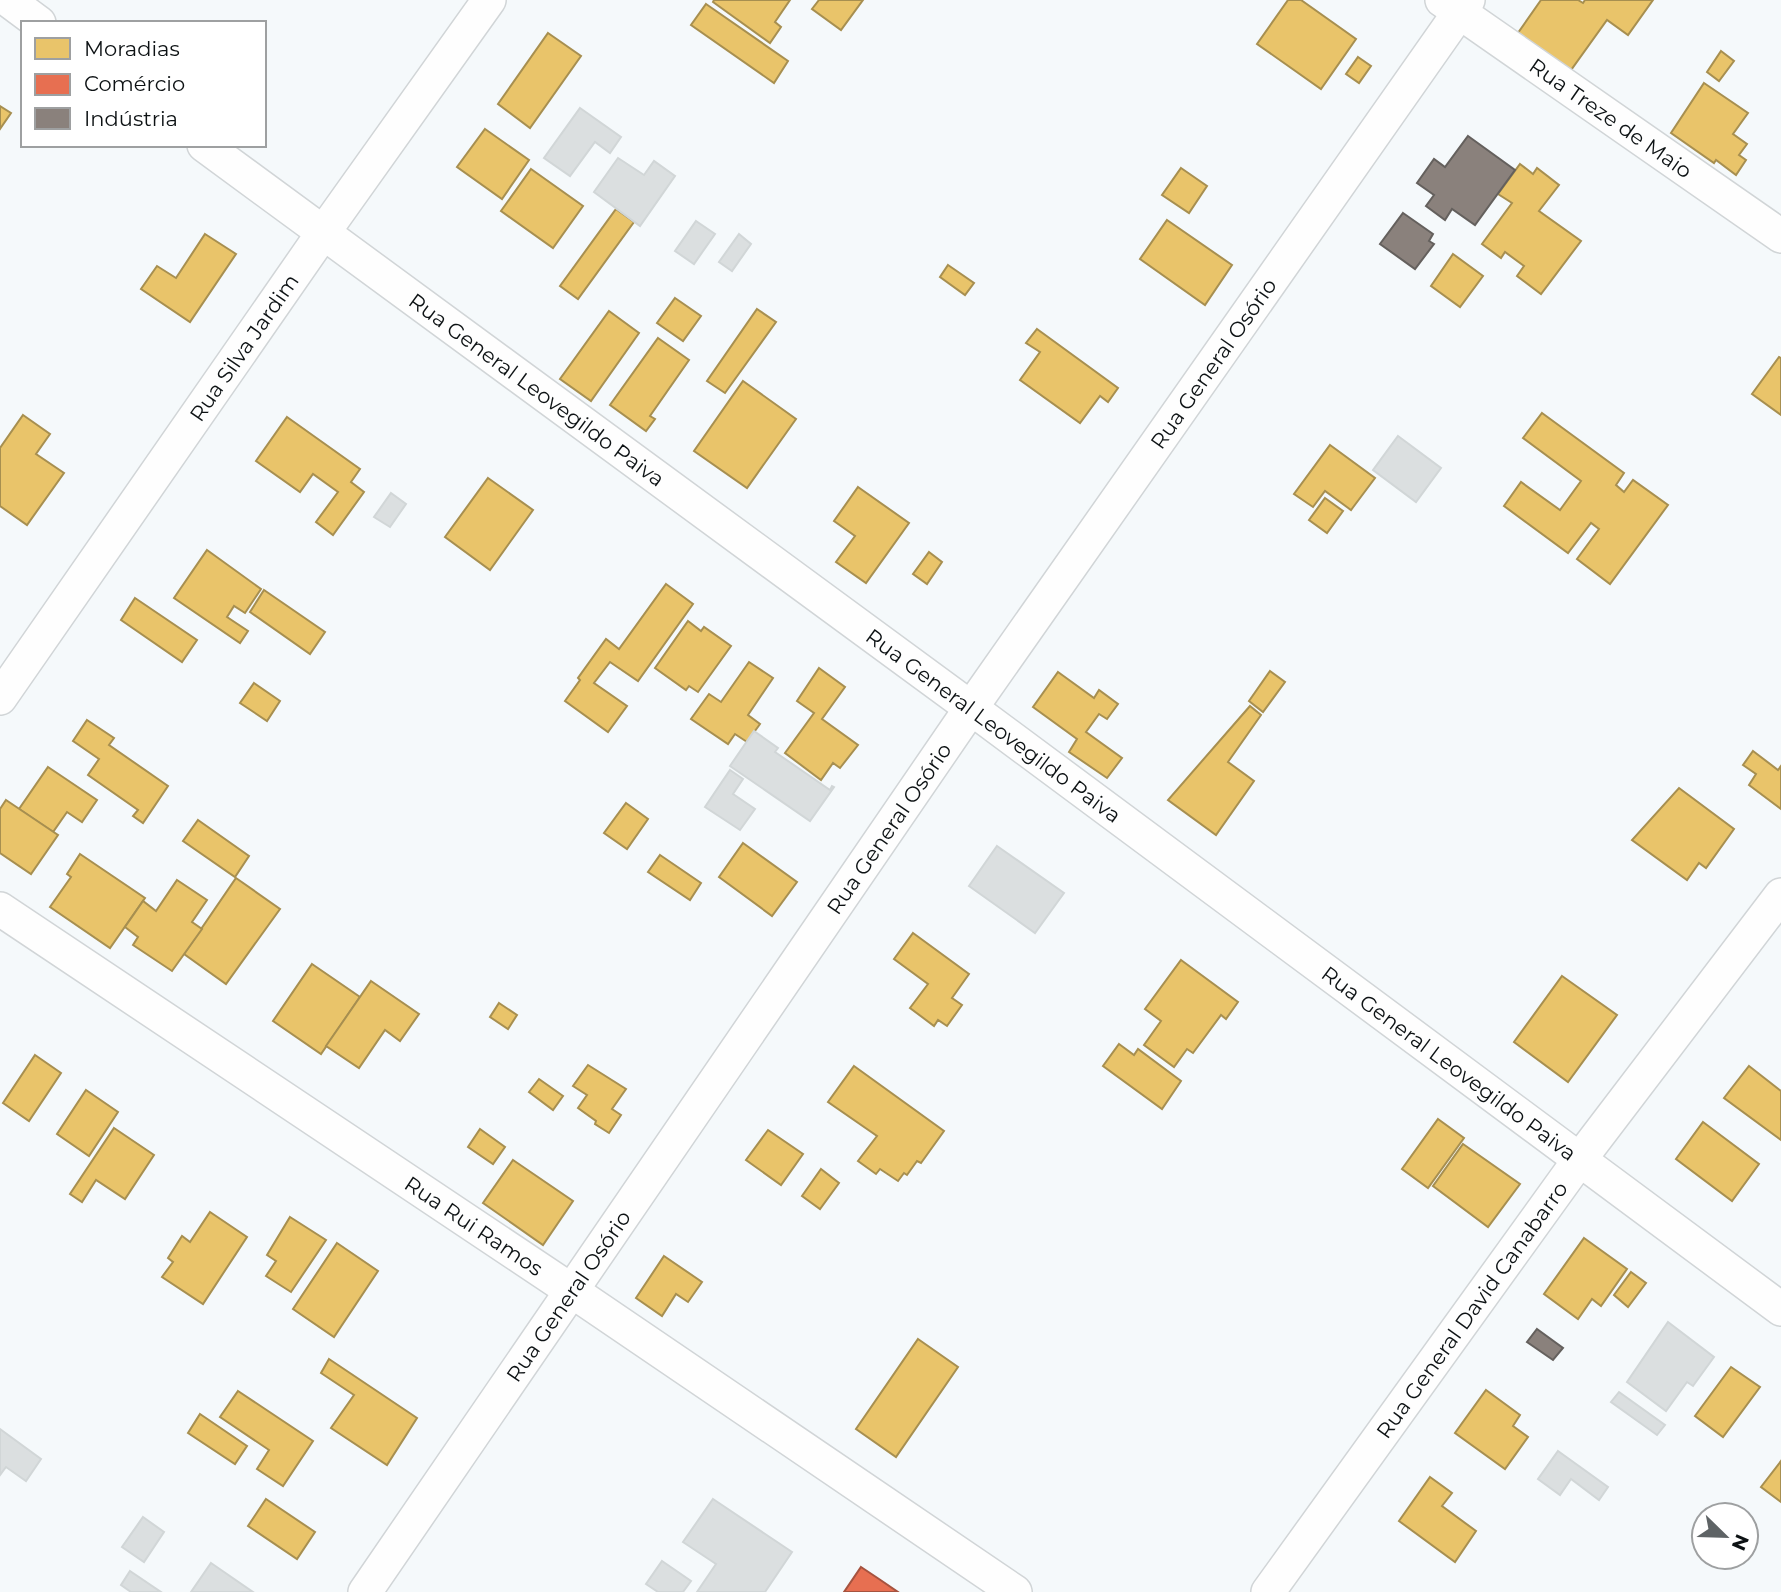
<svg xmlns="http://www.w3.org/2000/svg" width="1781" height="1592" viewBox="0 0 1781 1592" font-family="Montserrat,sans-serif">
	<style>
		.homes { fill: #e9c46a; stroke: #a78f50; stroke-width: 2 }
		.shops { fill: #e76f51; stroke: #a6533f; stroke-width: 2 }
		.industry { fill: #8a817c; stroke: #64605d; stroke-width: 2 }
		.building { fill: #dbdfe0; stroke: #d1d6d7; stroke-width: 2 }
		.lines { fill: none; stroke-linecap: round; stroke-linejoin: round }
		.street-casing { stroke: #d1d5d7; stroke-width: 36 }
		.street { stroke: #fefefe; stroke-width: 33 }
		.labels { text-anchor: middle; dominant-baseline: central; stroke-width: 7; stroke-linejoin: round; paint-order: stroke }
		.street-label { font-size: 21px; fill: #0d1214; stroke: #fff }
	</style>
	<rect width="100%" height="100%" fill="#f5f9fb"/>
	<!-- homes -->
	<g class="homes">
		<path d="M714 0H790L775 22 781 27 770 43 713 2Z"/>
		<path d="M819 0H863L841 30 812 9Z"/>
		<path d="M1288 0H1301L1356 39 1321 89 1257 44Z"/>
		<path d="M1541 0H1578L1583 3 1585 0H1653L1628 35 1607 20 1566 77 1513 40Z"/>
		<path d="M706 4 788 61 774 83 691 25Z"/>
		<path d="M548 33 581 56 530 128 498 104Z"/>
		<path d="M1721 51 1734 61 1719 81 1707 72Z"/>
		<path d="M1358 57 1371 66 1359 83 1346 74Z"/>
		<path d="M1704 83 1748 113 1733 134 1747 144 1739 155 1746 160 1736 175 1716 160 1714 163 1671 133Z"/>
		<path d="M0 106 11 113 0 129Z"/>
		<path d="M485 129 529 160 502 199 457 167Z"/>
		<path d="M1520 164 1533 174 1537 168 1559 185 1539 211 1581 241 1541 294 1517 276 1524 266 1505 252 1501 258 1482 244 1512 203 1498 194Z"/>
		<path d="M1181 168 1207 186 1189 213 1162 195Z"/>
		<path d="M531 169 583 206 553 248 501 211Z"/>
		<path d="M616 209 634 222 578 299 560 286Z"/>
		<path d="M1167 220 1232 265 1205 305 1140 259Z"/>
		<path d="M205 234 236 254 190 322 141 289 157 266 176 278Z"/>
		<path d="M1453 254 1483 276 1460 307 1431 286Z"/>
		<path d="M948 265 974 283 965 295 940 277Z"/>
		<path d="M675 298 701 316 683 341 657 323Z"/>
		<path d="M757 309 776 322 725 393 707 381Z"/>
		<path d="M609 311 639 333 591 401 560 379Z"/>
		<path d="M1037 329 1118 388 1108 402 1100 396 1080 423 1020 380 1040 352 1026 343Z"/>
		<path d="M658 338 689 360 650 416 655 419 646 431 610 405Z"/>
		<path d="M1779 357 1781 358V415L1752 394Z"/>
		<path d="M743 381 796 419 747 488 694 451Z"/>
		<path d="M1542 413 1624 473 1616 485 1624 492 1633 480 1668 505 1610 584 1577 559 1599 529 1591 523 1568 553 1504 506 1521 482 1560 510 1581 481 1523 438Z"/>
		<path d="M23 415 50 434 36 454 64 473 27 525 0 506V448Z"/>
		<path d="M287 417 360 469 351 482 364 492 333 535 316 522 338 492 313 474 300 492 256 461Z"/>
		<path d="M1330 445 1375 478 1351 510 1325 491 1313 507 1294 494Z"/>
		<path d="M488 478 533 510 490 570 445 537Z"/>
		<path d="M858 487 909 523 866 583 836 562 855 536 834 521Z"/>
		<path d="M1325 498 1343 511 1327 533 1309 520Z"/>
		<path d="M207 550 261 589 245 613 234 606 227 617 248 631 240 643 174 598Z"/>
		<path d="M929 552 942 562 927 584 913 574Z"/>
		<path d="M666 584 693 604 638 681 610 662 594 683 627 706 608 732 565 701 580 680 578 678 606 639 619 649Z"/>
		<path d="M264 590 325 632 310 654 250 612Z"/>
		<path d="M135 598 197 640 182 662 121 620Z"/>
		<path d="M688 621 701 631 704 627 731 646 698 692 689 686 686 690 655 668Z"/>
		<path d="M749 662 773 678 748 715 760 724 747 742 735 734 728 744 691 719 709 694 721 702Z"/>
		<path d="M819 668 845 687 822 719 858 745 840 768 833 763 821 780 785 753 814 713 797 701Z"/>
		<path d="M1270 671 1285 682 1263 712 1249 701Z"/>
		<path d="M1058 672 1094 698 1099 690 1118 704 1107 719 1099 714 1086 732 1122 758 1107 778 1069 752 1077 739 1033 707Z"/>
		<path d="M254 683 280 701 267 721 240 703Z"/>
		<path d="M1250 706 1261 715 1228 762 1254 781 1216 835 1168 800Z"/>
		<path d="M87 720 114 738 109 745 168 786 143 823 133 816 138 810 88 775 99 759 73 741Z"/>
		<path d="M1753 751 1778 770 1781 766V809L1749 785 1756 774 1743 765Z"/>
		<path d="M48 767 97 800 82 822 67 812 53 832 19 809Z"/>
		<path d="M1679 788 1734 829 1706 868 1699 863 1687 880 1632 840Z"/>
		<path d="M6 800 58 835 31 874 0 853V809Z"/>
		<path d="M626 803 648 819 627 849 604 833Z"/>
		<path d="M198 820 249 856 235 877 183 841Z"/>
		<path d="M743 843 797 882 772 916 719 877Z"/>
		<path d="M80 854 145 898 110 948 50 907 71 877 67 874Z"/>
		<path d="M660 855 701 883 690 900 648 872Z"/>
		<path d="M236 878 280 909 226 984 184 954Z"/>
		<path d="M177 880 207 900 192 922 202 929 172 971 133 945 138 937 125 927 143 901 156 911Z"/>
		<path d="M913 933 969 974 952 998 962 1005 947 1026 938 1020 934 1026 910 1008 928 984 894 959Z"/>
		<path d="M1181 960 1238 1002 1226 1019 1221 1015 1193 1053 1187 1049 1174 1067 1144 1045 1161 1021 1145 1009Z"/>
		<path d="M312 964 360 997 321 1054 273 1021Z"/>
		<path d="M1562 976 1617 1015 1568 1082 1514 1042Z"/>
		<path d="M371 981 419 1014 400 1041 385 1030 359 1068 326 1046Z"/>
		<path d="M499 1003 517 1015 508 1029 490 1017Z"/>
		<path d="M1119 1044 1134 1055 1138 1049 1181 1081 1162 1109 1103 1066Z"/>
		<path d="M35 1055 61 1073 29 1121 3 1103Z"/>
		<path d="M588 1065 626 1089 612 1109 621 1115 609 1133 595 1124 596 1121 578 1108 587 1095 573 1086Z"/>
		<path d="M854 1066 944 1131 921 1163 917 1161 907 1175 904 1173 898 1181 880 1169 876 1174 858 1161 877 1136 828 1102Z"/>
		<path d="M1749 1066 1781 1091V1140L1724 1098Z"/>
		<path d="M539 1079 563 1096 553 1110 529 1092Z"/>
		<path d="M86 1090 118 1112 89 1156 57 1134Z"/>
		<path d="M1438 1119 1464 1138 1428 1188 1402 1169Z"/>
		<path d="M1703 1122 1759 1164 1732 1201 1676 1159Z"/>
		<path d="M114 1128 154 1155 125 1199 96 1180 82 1202 70 1194Z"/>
		<path d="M480 1129 505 1147 493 1164 468 1147Z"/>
		<path d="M768 1130 803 1154 781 1185 746 1160Z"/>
		<path d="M1463 1144 1520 1184 1488 1227 1433 1186Z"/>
		<path d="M513 1160 573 1201 543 1245 483 1203Z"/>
		<path d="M821 1169 839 1183 820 1209 802 1196Z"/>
		<path d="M210 1212 247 1237 203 1304 162 1277 173 1262 168 1258 182 1236 190 1242Z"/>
		<path d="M290 1217 326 1240 291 1292 266 1276 276 1261 267 1255Z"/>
		<path d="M1584 1238 1627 1269 1601 1306 1592 1299 1578 1319 1544 1294Z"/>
		<path d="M337 1243 378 1271 334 1337 293 1309Z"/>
		<path d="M664 1256 702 1282 688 1302 676 1294 662 1316 636 1298Z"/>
		<path d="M1631 1272 1646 1283 1628 1307 1614 1295Z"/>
		<path d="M918 1339 958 1367 896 1457 856 1429Z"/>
		<path d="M329 1359 417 1418 387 1465 331 1428 354 1395 321 1373Z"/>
		<path d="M1731 1367 1760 1387 1723 1437 1695 1416Z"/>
		<path d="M1486 1390 1520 1415 1513 1426 1528 1437 1505 1469 1455 1433Z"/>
		<path d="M238 1391 313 1441 283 1486 257 1469 269 1450 220 1417Z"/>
		<path d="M200 1414 247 1446 235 1464 188 1433Z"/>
		<path d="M1781 1461V1502L1761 1487Z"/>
		<path d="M1430 1477 1452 1493 1442 1506 1476 1531 1455 1562 1399 1521Z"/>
		<path d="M266 1499 315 1532 297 1559 248 1526Z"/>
	</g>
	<!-- shops -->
	<path class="shops" d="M861 1567 879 1579 898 1592H844Z"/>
	<!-- industry -->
	<g class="industry">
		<path d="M1468 136 1515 170 1475 225 1452 209 1445 220 1426 206 1434 195 1417 183 1434 159 1445 167Z"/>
		<path d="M1403 213 1433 234 1429 241 1434 244 1415 269 1380 244Z"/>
		<path d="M1537 1329 1563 1348 1553 1360 1527 1342Z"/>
	</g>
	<!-- building -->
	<g class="building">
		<path d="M580 108 621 137 610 153 595 142 570 176 544 158Z"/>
		<path d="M618 158 644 175 654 161 675 176 640 226 594 192Z"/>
		<path d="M696 221 715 234 694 264 675 251Z"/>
		<path d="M739 234 751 244 732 271 719 262Z"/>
		<path d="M1398 436 1441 468 1416 502 1373 470Z"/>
		<path d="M391 493 406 504 390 527 374 517Z"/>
		<path d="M754 731 778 748 775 752 830 790 832 786 834 787 810 821 730 766Z"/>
		<path d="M730 770 743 779 733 794 755 809 740 830 705 807Z"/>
		<path d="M997 846 1064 893 1035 933 969 886Z"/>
		<path d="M1668 1322 1714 1357 1693 1386 1687 1382 1666 1411 1627 1382Z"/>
		<path d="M1619 1392 1665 1425 1657 1435 1611 1402Z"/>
		<path d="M0 1429 41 1459 26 1481 6 1467 0 1475Z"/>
		<path d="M1558 1451 1608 1487 1599 1500 1571 1479 1560 1495 1538 1479Z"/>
		<path d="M713 1499 792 1552 765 1592H697L716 1564 683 1542Z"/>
		<path d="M143 1517 164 1532 144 1562 122 1547Z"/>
		<path d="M662 1561 691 1581 683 1592H658L646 1584Z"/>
		<path d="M211 1563 253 1592H191Z"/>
		<path d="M130 1571 161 1592H131L121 1585Z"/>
	</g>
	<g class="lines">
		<defs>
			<g id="street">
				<path d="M8 0 39 23"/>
				<path id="s1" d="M1442 0 1781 236"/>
				<path id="s2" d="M204 145 971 708 1781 1309"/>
				<path id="s3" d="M0 698 323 233 489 0"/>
				<path id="s4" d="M0 909 572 1291 1015 1592"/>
				<path id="s5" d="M365 1592 971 708 1468 0"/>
				<path id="s6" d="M1268 1592 1580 1159 1781 895"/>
			</g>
		</defs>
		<!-- street casing -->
		<use href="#street" class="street-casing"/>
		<!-- street -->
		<use href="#street" class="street"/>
	</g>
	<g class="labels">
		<!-- street labels -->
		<g class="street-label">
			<text stroke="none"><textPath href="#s1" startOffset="206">Rua Treze de Maio</textPath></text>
			<text stroke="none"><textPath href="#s3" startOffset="427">Rua Silva Jardim</textPath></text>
			<text stroke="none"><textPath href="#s5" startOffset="1493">Rua General Osório</textPath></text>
			<text stroke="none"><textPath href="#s2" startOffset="413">Rua General Leovegildo Paiva</textPath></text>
			<text stroke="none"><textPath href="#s2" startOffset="980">Rua General Leovegildo Paiva</textPath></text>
			<text stroke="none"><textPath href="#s5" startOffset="926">Rua General Osório</textPath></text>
			<text stroke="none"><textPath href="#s2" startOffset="1547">Rua General Leovegildo Paiva</textPath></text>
			<text stroke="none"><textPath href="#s4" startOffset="570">Rua Rui Ramos</textPath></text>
			<text stroke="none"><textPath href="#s5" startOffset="359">Rua General Osório</textPath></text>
			<text stroke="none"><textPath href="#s6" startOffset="348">Rua General David Canabarro</textPath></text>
		</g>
	</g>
	<!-- legend -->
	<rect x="21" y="21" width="245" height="126" fill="#ffffff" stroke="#9ea0a1" stroke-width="2"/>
	<rect x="35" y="38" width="35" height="21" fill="#e9c46a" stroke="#9ea0a1" stroke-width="2"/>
	<text x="84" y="56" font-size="21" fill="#0d1214">Moradias</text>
	<rect x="35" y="74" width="35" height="21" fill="#e76f51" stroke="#9ea0a1" stroke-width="2"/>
	<text x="84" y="91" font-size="21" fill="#0d1214">Comércio</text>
	<rect x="35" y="108" width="35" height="21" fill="#8a817c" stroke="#9ea0a1" stroke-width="2"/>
	<text x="84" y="126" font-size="21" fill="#0d1214">Indústria</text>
	<!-- north arrow -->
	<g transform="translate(1725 1536) rotate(113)"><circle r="33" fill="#ffffff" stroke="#9ea0a1" stroke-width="2"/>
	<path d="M0-5L12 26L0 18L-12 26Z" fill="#5e6365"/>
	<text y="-10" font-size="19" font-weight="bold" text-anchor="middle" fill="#0d1214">N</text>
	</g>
</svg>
